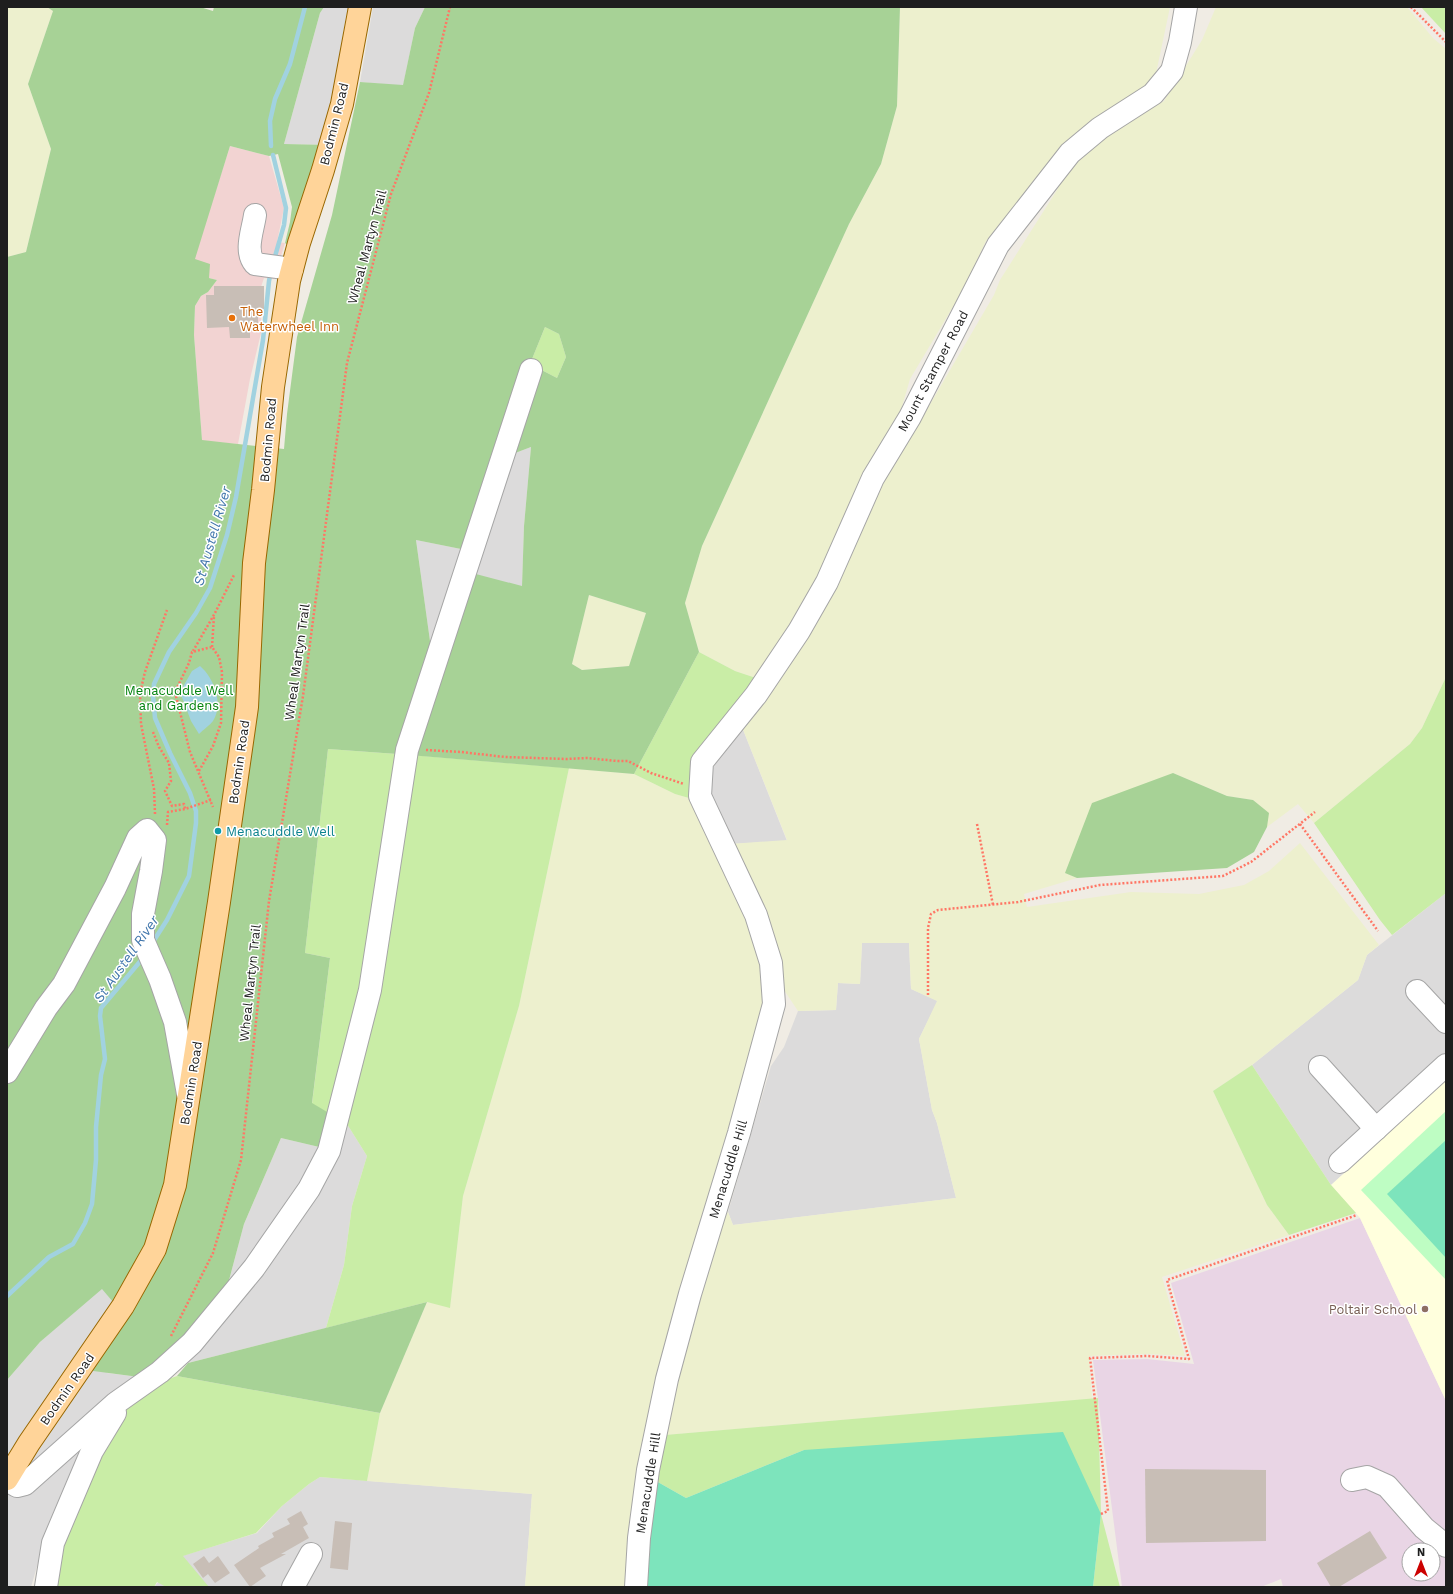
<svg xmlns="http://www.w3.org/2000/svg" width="1453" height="1594" viewBox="0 0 1453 1594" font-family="'Work Sans',sans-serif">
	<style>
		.residential { fill: #dcdbdb }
		.commercial { fill: #f2d3d2 }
		.industrial { fill: #e9d5e5; fill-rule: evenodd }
		.education { fill: #ffd }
		.farmland { fill: #edf0ce }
		.grass { fill: #c9eda6 }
		.forest { fill: #a7d296; fill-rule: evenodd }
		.park { fill: #befdc3 }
		.pitch { fill: #7de4bc }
		.water { fill: #a1d2e0 }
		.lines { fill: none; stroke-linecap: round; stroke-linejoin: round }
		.stream { stroke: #a1d2e0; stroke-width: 4.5 }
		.building { fill: #c8beb6 }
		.minor-casing { stroke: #a5a5a5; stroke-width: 24 }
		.major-casing { stroke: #986700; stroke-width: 24 }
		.path { stroke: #ff7665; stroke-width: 2.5; stroke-dasharray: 2 2; stroke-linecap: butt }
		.minor { stroke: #fff; stroke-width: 22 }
		.major { stroke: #ffd499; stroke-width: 22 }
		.food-dot { fill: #e8710a; stroke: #fff; stroke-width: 1.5 }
		.culture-dot { fill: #0f9aa8; stroke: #fff; stroke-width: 1.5 }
		.education-dot { fill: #8d6e63; stroke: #fff; stroke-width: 1.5 }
		.labels { text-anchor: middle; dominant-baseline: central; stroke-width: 3; stroke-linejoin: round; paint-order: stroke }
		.street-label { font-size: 13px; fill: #1e1e1e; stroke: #fff }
		.food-label { font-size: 13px; fill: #c56008; stroke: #fff; text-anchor: start }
		.park-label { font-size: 13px; fill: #058410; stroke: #fff }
		.culture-label { font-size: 13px; fill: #0d838f; stroke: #fff; text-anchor: start }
		.education-label { font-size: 13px; fill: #785e54; stroke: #fff; text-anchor: end }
		.water-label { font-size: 14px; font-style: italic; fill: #4277ac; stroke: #fff }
	</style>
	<rect width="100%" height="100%" fill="#f0ece4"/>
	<!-- residential -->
	<g class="residential">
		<path d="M324 7H350L346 16 336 76 331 145 284 144 320 13Z"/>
		<path d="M373 7H425L415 28 403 86 360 82Z"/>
		<path d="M531 447 524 526 522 587 450 648 430 641 416 540 461 549 492 462Z"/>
		<path d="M742 727 787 841 730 844 709 794V778L716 761Z"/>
		<path d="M1446 893V1081L1331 1185 1252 1065 1358 980 1367 955Z"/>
		<path d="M862 943H909L911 989 938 1001 919 1039 932 1110 937 1123 956 1198 733 1225 728 1212 771 1066 784 1047 798 1011 836 1010 838 983 860 984Z"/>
		<path d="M342 1116 367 1156 352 1206 344 1265 326 1328 188 1363 211 1331Z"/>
		<path d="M281 1138 332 1150 293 1203 228 1284 244 1224Z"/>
		<path d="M102 1288 119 1309 107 1373 140 1377 48 1528 31 1587H7V1380L40 1342Z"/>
		<path d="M320 1477 532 1494 525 1587H154L182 1556 257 1533 282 1506 309 1484Z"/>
	</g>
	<!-- commercial -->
	<path class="commercial" d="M230 146 269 156 284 208 277 242 285 243 274 279 264 278 261 287V333L250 379 238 444 202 441 194 335 195 306 201 296 208 292 217 280 209 278 194 259Z"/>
	<!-- industrial -->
	<path class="industrial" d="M1360 1218 1446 1401V1587H1283L1281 1579 1261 1587H1122L1093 1360 1147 1359 1194 1364 1171 1283ZM1409 1550H1433V1574H1409Z"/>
	<!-- education -->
	<path class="education" d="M1446 1081V1401L1360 1218 1331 1185Z"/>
	<!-- farmland -->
	<g class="farmland">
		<path d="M7 7H47L53 11 28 84 51 149 26 252 7 257Z"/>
		<path d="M900 7H1170L1154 83 1049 163 986 241 963 290 910 379 899 417 864 471 827 566 756 678 735 671 699 652 685 603 702 546 849 224 881 164 897 106Z"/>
		<path d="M1216 7H1407L1433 38 1446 49V677L1422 728 1410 744 1314 823 1298 804 1267 827 1268 813 1253 800 1227 796 1173 773 1066 873 1077 878 1024 894 1027 907 1131 892 1199 894 1244 885 1269 871 1300 843 1379 945 1367 955 1358 980 1252 1065 1213 1091 1267 1205 1289 1235 1162 1277 1185 1356 1147 1354 1089 1356 1092 1399 665 1435 699 1297 718 1230 728 1212 733 1225 956 1198 937 1123 932 1110 919 1039 937 1001 911 989 909 943H862L860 984 838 983 836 1010 798 1011 782 987 730 844 787 840 742 727 874 497 912 435 994 295 1000 280 1057 190 1067 168 1108 134 1164 101 1202 40Z"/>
		<path d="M589 595 646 613 629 666 582 670 572 664Z"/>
		<path d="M569 768 634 774 675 794 689 798 704 820 749 918 764 966 763 1009 627 1587H525L532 1494 367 1481 380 1413 427 1302 450 1307 463 1196 519 1006Z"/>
	</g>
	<!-- grass -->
	<g class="grass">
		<path d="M1421 7H1446V34Z"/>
		<path d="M545 327 559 334 566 357 557 378 530 364Z"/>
		<path d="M699 652 735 671 756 678 693 758 689 798 675 794 634 774Z"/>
		<path d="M1446 677V893L1392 935 1380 920 1314 823 1410 744 1422 728Z"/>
		<path d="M328 749 397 754 339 1119 312 1104 330 958 305 953Z"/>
		<path d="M411 755 569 768 519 1006 463 1196 450 1308 427 1302 326 1328 344 1265 352 1206 367 1156 342 1116Z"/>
		<path d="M1252 1065 1331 1185 1356 1213 1289 1235 1267 1205 1213 1091Z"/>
		<path d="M177 1376 380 1413 367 1481 320 1477 309 1484 282 1506 256 1533 183 1556 209 1587H166L157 1582 154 1587H54L59 1545 118 1415 166 1380Z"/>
		<path d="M1098 1398 1101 1514 1120 1587H1093L1101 1514 804 1450 686 1498 656 1481 665 1435Z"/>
	</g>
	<!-- forest -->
	<g class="forest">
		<path d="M47 7H200L213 11 214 7H324L320 13 284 144 331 145 300 255 285 243 290 222 292 207 278 154 269 156 230 146 195 259 210 264 209 278 217 280 208 292 201 296 195 306 194 335 202 440 284 449 287 414 297 337 332 215 360 82 403 85 415 28 425 7H900L897 106 881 164 849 224 702 546 685 603 699 652 634 774 397 754 328 749 305 953 330 958 312 1103 339 1119 332 1150 281 1138 244 1224 228 1284 192 1347 139 1377 78 1369 119 1309 102 1289 40 1342 7 1380V257L26 252 51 149 28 84 53 11ZM545 327 559 334 566 357 557 378 530 364ZM531 447 524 526 522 586 472 573 450 648 430 641 416 540 461 549 492 462ZM589 595 646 613 629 666 582 670 572 664Z"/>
		<path d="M1173 773 1227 796 1253 800 1269 813 1267 827 1254 852 1227 868 1077 878 1065 873 1092 803Z"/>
		<path d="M427 1302 380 1413 177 1376 188 1363Z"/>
	</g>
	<!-- park -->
	<path class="park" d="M1446 1111V1280L1361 1190Z"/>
	<!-- pitch -->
	<g class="pitch">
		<path d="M1446 1140V1258L1387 1194Z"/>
		<path d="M1063 1432 1101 1514 1093 1587H642L656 1481 686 1498 804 1450Z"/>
	</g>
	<!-- water -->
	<path class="water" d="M200 666C214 678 224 704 213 721 210 725 203 730 199 734L191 721 180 692 192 671Z"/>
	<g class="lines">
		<!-- stream -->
		<g class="stream">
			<path d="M271 146 270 121 275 99 290 64 305 7"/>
			<path d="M273 155 286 208 284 225 274 260"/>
			<path d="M151 945 167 920 189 876 196 823V811L190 793 170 753 155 718 153 696 154 684 169 652 196 613 210 588 227 535 236 497 263 340 269 281 271 271"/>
			<path d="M7 1296 49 1257 73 1244 85 1223 92 1204 96 1160V1127L101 1075 105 1059 100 1016 101 1008 143 958"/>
		</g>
	</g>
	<!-- building -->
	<g class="building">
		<path d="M214 286H264V309H258V326H250V338H230L229 327 207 328 206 295H214Z"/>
		<path d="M1145 1469 1266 1470V1541L1146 1543Z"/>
		<path d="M301 1511 308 1524 303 1527 309 1538 281 1554H286L260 1568 266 1576 250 1587 234 1565 259 1548 258 1546 274 1537 272 1533 290 1524 287 1519Z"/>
		<path d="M335 1521 352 1523 348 1570 330 1568Z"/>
		<path d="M1370 1531 1387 1558 1339 1587H1331L1317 1563Z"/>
		<path d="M204 1556 209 1563 218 1556 230 1573 215 1583 208 1574 203 1578 193 1564Z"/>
	</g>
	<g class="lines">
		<defs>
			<g id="minor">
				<path d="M255 215C253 230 244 251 255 264L292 269"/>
				<path d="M1417 991 1446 1022"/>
				<path d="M1320 1067 1376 1129"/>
				<path d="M7 1072 46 1008 64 984 115 888 138 838 147 830 155 840 151 871 143 914V940L160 979 175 1022 188 1094"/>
				<path d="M1340 1162 1446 1065"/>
				<path d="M7 1480 17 1486 25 1484 116 1403 160 1372 192 1343 254 1268 309 1189 329 1151 370 990 407 750 531 370"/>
				<path d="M1352 1480 1367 1477 1387 1486 1424 1528 1446 1546"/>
				<path d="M46 1587 53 1543 92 1451 115 1413"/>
				<path d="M293 1587 311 1554"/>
				<path d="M636 1587 639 1538 648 1470 667 1379 690 1294 739 1133 774 1004 771 963 756 915 700 796 702 762 756 695 799 631 827 582 873 478 910 417 998 245 1070 153 1100 128 1153 94 1172 71 1180 42 1186 7"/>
			</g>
			<path id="major" d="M7 1479 29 1443 123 1306 155 1249 175 1185 219 902 247 707 254 563 263 490 273 387 289 281 299 243 323 170 342 104 360 7"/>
		</defs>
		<!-- minor casing -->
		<use href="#minor" class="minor-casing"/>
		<!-- major casing -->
		<use href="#major" class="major-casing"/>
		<!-- path -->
		<g class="path">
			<path d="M1411 7 1446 42"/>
			<path d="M212 647 214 616"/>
			<path d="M193 651 215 613 234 575"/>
			<path d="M153 732 159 747 169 763 171 781 165 791 172 806 184 804 185 809"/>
			<path d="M426 750 461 752 505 757 566 759 587 758 617 761H628L651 773 684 784"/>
			<path d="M199 771 213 746 221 723 222 672 219 657 212 647 192 652 189 663 175 692 190 752 213 807"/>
			<path d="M155 814 154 789 141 724 140 693 145 672 167 610"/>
			<path d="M977 824 993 905"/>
			<path d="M1300 824 1378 931"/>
			<path d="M167 825 168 812 185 809 211 800"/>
			<path d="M928 995V928L931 914 938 910 1018 902 1100 885 1223 876 1251 862 1315 812"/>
			<path d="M171 1336 213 1253 241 1160 269 901 303 696 347 363 391 194 429 93 450 7"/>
			<path d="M1101 1514 1108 1511 1090 1358 1147 1356 1189 1359 1167 1280 1357 1215"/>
		</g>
		<!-- minor -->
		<use href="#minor" class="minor"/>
		<!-- major -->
		<use href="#major" class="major"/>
	</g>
	<!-- markers -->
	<circle class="food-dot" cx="232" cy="318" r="4"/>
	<circle class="culture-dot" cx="218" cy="831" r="4"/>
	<circle class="education-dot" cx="1425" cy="1309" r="4"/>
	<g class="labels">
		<!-- street labels -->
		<g class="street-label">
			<text transform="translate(334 124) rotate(-76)">Bodmin Road</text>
			<text transform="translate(367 247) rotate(-75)">Wheal Martyn Trail</text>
			<text transform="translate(933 371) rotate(-62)">Mount Stamper Road</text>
			<text transform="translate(268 440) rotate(-85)">Bodmin Road</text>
			<text transform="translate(297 662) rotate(-82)">Wheal Martyn Trail</text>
			<text transform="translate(239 762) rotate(-82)">Bodmin Road</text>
			<text transform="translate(250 983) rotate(-84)">Wheal Martyn Trail</text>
			<text transform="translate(191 1083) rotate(-81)">Bodmin Road</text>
			<text transform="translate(728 1169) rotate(-73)">Menacuddle Hill</text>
			<text transform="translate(67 1389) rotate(-55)">Bodmin Road</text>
			<text transform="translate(648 1483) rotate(-81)">Menacuddle Hill</text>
		</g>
		<!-- food labels -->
		<g class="food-label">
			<text x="240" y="311">The<tspan x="240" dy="15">Waterwheel Inn</tspan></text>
		</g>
		<!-- park labels -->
		<g class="park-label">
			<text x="179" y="690">Menacuddle Well<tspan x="179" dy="15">and Gardens</tspan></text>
		</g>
		<!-- culture labels -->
		<g class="culture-label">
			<text x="226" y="831">Menacuddle Well</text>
		</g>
		<!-- education labels -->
		<g class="education-label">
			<text x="1417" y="1309">Poltair School</text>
		</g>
		<!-- water labels -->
		<g class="water-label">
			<text transform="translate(212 536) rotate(-74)">St Austell River</text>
			<text transform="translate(126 959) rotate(-55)">St Austell River</text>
		</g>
	</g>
	<!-- border -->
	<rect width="1453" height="1594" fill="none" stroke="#1e1e1e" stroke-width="16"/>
	<!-- north arrow -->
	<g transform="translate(1421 1562)"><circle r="19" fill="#ffffff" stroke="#a5a5a5"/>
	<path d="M0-3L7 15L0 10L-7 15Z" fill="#cc0100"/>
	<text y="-6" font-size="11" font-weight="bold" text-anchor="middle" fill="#1e1e1e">N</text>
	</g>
</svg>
